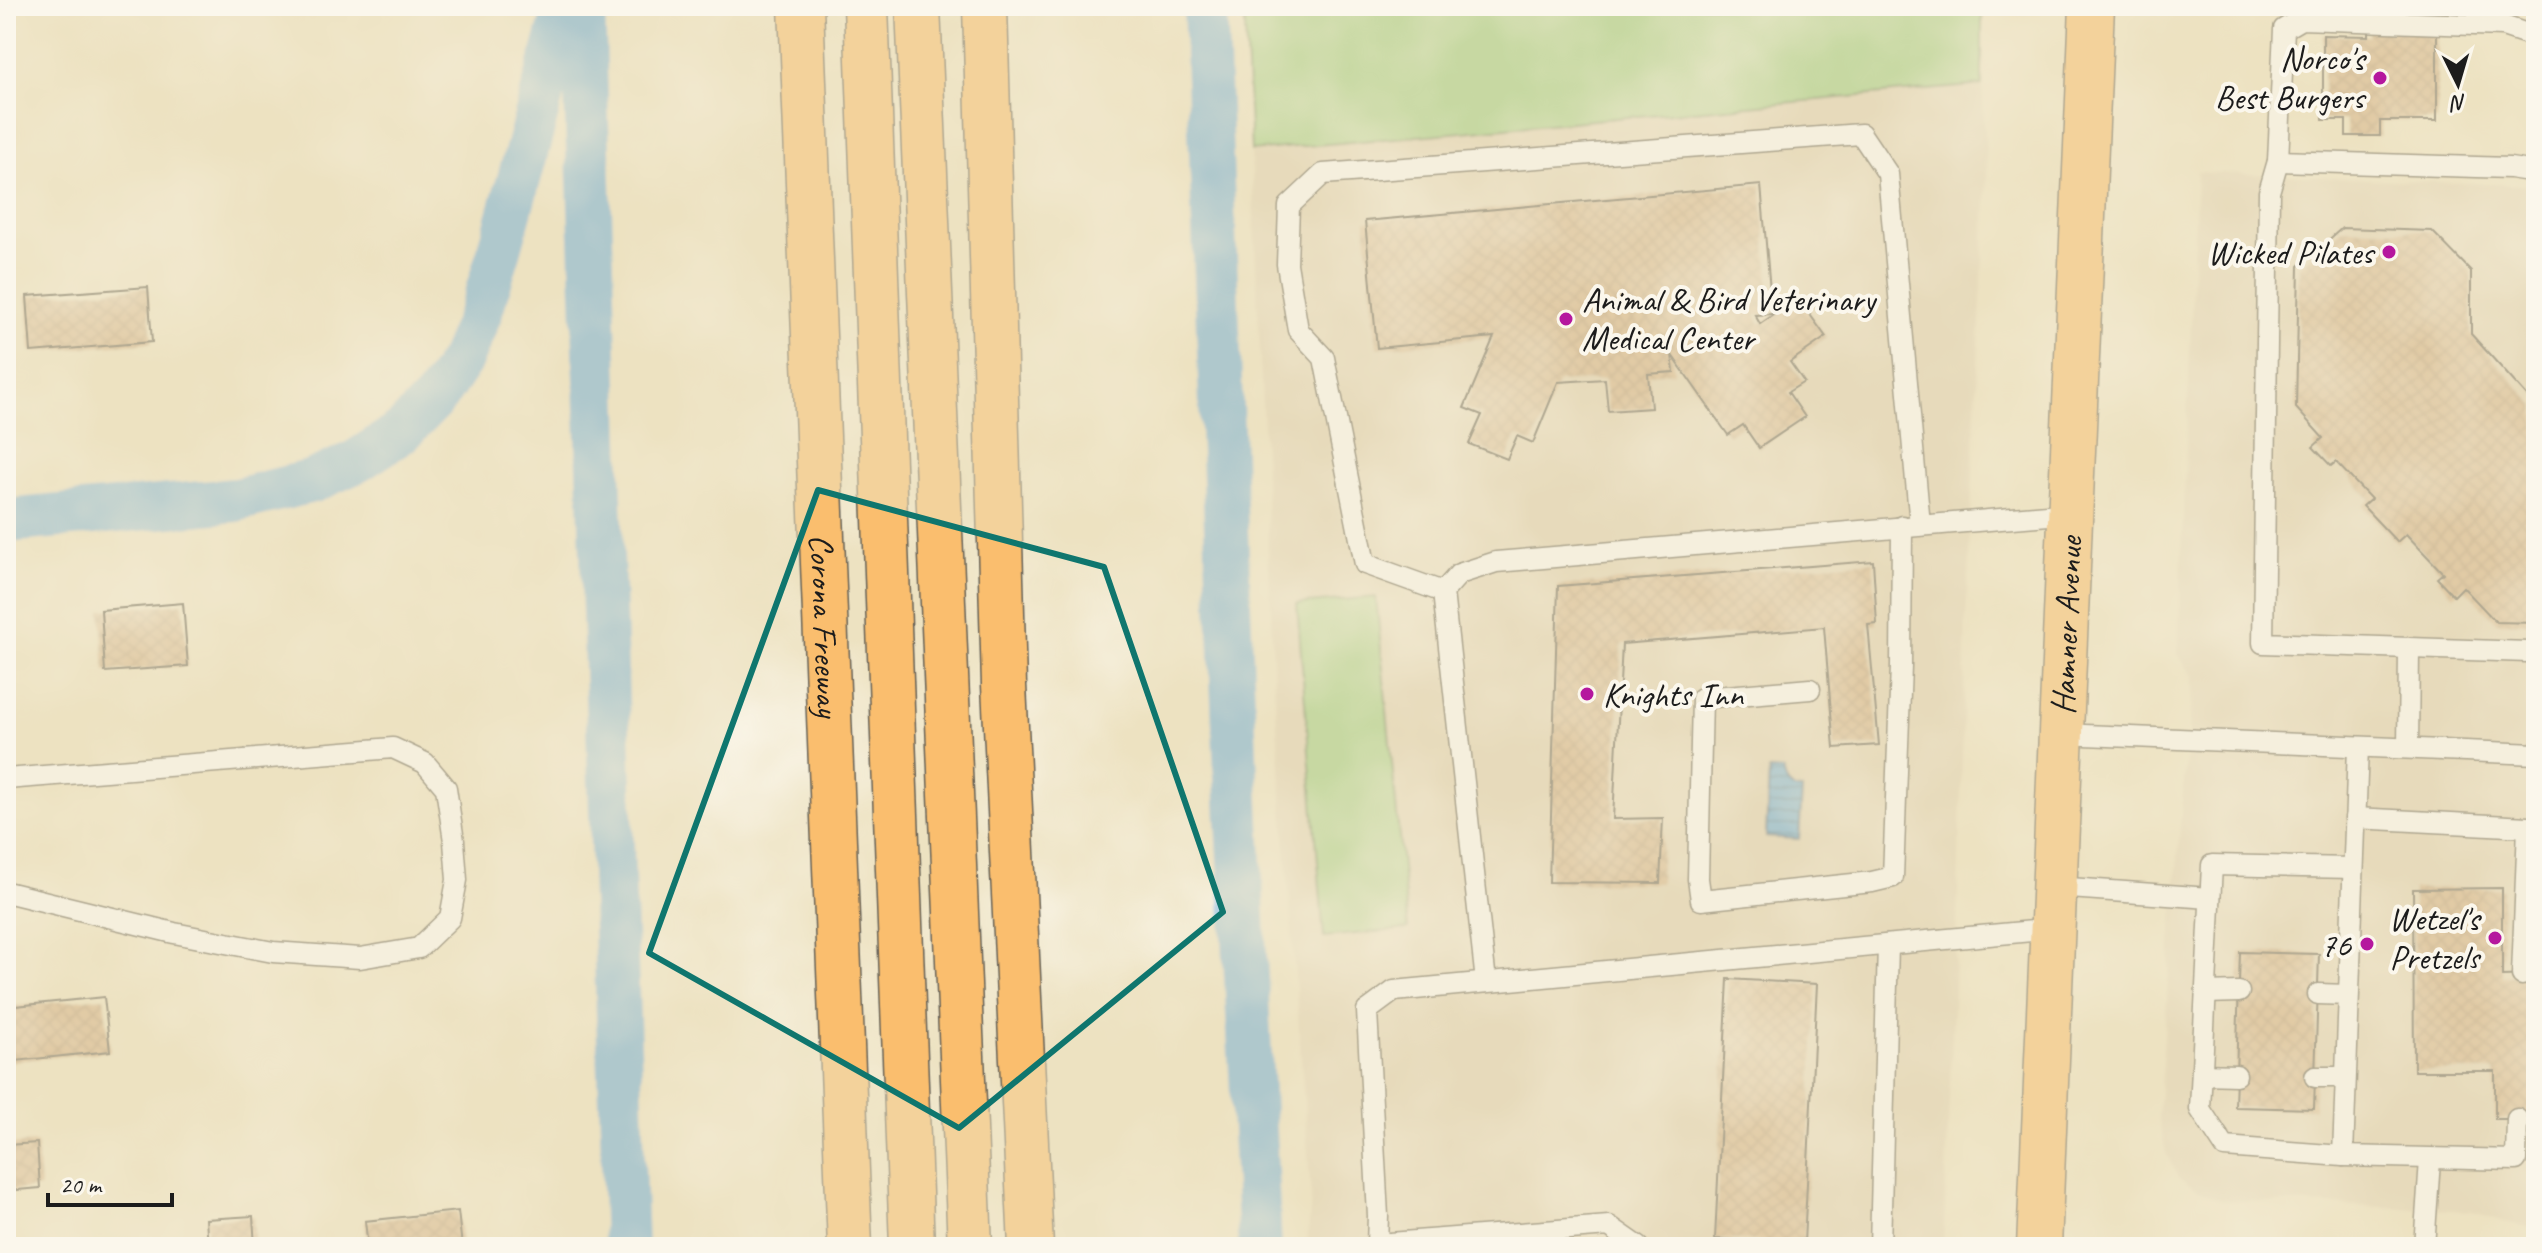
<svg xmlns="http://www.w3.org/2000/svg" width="2542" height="1253" viewBox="0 0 2542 1253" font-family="Caveat,sans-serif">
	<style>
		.built { fill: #e0d1b4 }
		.grass { fill: #99cd7d; stroke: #5a744c; stroke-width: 2 }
		.water { fill: url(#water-rules); stroke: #40627b; stroke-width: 2 }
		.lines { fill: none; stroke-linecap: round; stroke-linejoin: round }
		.canal { stroke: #65a9da; stroke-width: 44 }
		.building { fill: url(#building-cross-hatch) }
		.lane-casing { stroke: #656156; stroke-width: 23 }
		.primary-casing { stroke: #656156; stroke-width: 47 }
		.highway-casing { stroke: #656156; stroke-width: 47 }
		.lane { stroke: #fff; stroke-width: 20 }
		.primary { stroke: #fabe6e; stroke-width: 44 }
		.highway { stroke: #fabe6e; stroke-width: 44 }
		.marked { fill: none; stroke: #0f766e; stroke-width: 6; stroke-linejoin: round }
		.poi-dot { fill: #b5179e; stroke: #fbf7ec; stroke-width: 3 }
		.labels { text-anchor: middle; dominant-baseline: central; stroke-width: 8; stroke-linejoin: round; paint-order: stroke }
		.poi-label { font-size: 34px; fill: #1c1c1c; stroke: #fbf7ec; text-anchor: end }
		.street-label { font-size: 34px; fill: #1c1c1c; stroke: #fbf7ec }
	</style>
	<defs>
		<pattern id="water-rules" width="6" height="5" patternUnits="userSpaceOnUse" patternTransform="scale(2)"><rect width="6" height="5" fill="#65a9da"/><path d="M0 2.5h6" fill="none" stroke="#5289b0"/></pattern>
		<pattern id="building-cross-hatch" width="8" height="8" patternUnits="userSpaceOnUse" patternTransform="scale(2)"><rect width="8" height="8" fill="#d3af84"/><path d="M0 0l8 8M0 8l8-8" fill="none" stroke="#b59671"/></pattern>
	</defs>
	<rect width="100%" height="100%" fill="#fbf7ec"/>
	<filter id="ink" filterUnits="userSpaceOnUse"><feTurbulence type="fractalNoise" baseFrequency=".0125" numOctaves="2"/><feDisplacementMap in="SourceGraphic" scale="16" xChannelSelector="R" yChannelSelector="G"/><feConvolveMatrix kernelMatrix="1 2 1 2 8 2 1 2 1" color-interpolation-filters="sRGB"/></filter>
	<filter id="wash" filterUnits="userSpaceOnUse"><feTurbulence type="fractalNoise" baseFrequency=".006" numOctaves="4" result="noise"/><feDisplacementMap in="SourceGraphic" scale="32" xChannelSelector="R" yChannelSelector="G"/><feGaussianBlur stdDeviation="1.8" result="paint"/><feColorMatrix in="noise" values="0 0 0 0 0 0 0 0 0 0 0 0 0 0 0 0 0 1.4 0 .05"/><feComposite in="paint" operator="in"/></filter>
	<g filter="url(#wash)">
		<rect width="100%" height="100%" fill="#ede2c1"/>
		<!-- built -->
		<g class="built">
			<path d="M1982 85 1987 174 1966 619 1958 893 1943 1247H1307L1311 1197 1274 684 1251 151Z"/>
			<path d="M2197 172 2536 186V1228L2503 1222 2472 1211 2221 1200 2198 1191 2178 1177 2166 1153 2158 1116 2182 803 2193 692V675L2178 655Z"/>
		</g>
		<!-- grass -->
		<g class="grass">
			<path d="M1244 6H1982V85L1251 151Z"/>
			<path d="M1376 597 1408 929 1324 937 1297 604Z"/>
		</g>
		<!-- water -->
		<path class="water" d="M1769 770 1783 771C1786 782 1788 790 1802 790L1799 839 1766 837Z"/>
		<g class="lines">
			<!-- canal -->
			<g class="canal">
				<path d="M583 6 626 1247"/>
				<path d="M1205 6 1237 802 1260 1247"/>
				<path d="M6 521 236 500 313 481 357 461 403 431 436 397 461 360 480 314 500 249 566 6"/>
			</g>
		</g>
		<g id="blocks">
			<!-- building -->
			<g class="building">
				<path d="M2369 6H2437V121H2380V136H2346V120H2323V35L2369 36Z"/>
				<path d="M1761 185 1772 314 1755 315 1760 324 1798 298 1826 337 1790 362 1804 382 1788 392 1805 417 1759 448 1743 425 1728 435 1672 355 1674 372 1648 374 1651 408 1608 411 1605 379 1558 382 1533 443 1517 436 1507 459 1469 444 1482 415 1464 408 1494 337 1377 348 1365 221Z"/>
				<path d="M2342 228 2432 231 2471 271V334L2536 406V623L2496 622 2463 587 2454 596 2437 578 2443 573 2406 534 2397 542 2363 506 2371 499 2336 462 2331 466 2313 447 2323 438 2296 408 2299 266Z"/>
				<path d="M148 287 152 342 31 352 27 296Z"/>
				<path d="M1873 561 1877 624 1868 625 1879 745 1834 748 1824 627 1622 644 1613 819 1663 818 1660 883 1549 882 1558 586Z"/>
				<path d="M183 603 188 666 105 672 101 610Z"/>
				<path d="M2502 888V976L2536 975V1119H2495V1071H2414L2413 889Z"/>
				<path d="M2240 952 2319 954 2314 1109 2235 1107Z"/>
				<path d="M1728 979 1817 984 1804 1243 1715 1239Z"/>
				<path d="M104 997 110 1051 6 1062V1007Z"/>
				<path d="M37 1143 40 1188 6 1191V1145Z"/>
				<path d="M458 1211 462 1247H368L365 1221Z"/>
				<path d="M253 1216 255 1247H208L206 1219Z"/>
			</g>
		</g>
	</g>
	<g filter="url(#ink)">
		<use href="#blocks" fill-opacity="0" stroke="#656156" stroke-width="2"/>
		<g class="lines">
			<defs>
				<g id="lane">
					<path d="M2278 161 2510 168 2536 172"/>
					<path d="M1443 592 1365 564 1324 358 1298 330 1287 264 1289 206 1323 174 1861 134 1888 174 1920 525"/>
					<path d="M2528 652 2263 643 2269 192 2278 161 2284 29 2301 19 2503 26 2536 37"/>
					<path d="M1810 689 1702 698 1698 879 1701 900 1872 882 1893 877 1901 666 1902 526"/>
					<path d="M2061 734 2536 754"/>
					<path d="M2358 747 2343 1156 2516 1160 2517 1119"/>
					<path d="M2408 748 2409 650"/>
					<path d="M6 779 393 748 425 763 446 788 454 841 457 880 450 918 419 948 360 958 273 952 174 933 6 892"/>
					<path d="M2355 818 2528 827 2522 975"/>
					<path d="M2055 887 2210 898"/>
					<path d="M1486 982 1443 592 1459 574 1496 562 2071 513"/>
					<path d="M2206 993 2239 992"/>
					<path d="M2318 994 2348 995"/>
					<path d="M2202 1074 2236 1075"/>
					<path d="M2315 1077H2345"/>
					<path d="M2343 1156 2225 1147 2200 1109 2212 865 2353 868"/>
					<path d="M1639 1247 1609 1226 1377 1244 1378 1216 1367 1011 1394 991 2053 929"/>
					<path d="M1880 1247 1888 945"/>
					<path d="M2424 1247 2430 1160"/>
				</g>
				<g id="primary">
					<path id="s1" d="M2039 1247 2092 6"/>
				</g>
				<g id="highway">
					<path id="s2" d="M801 6 850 1247"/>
					<path d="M866 6 912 1247"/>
					<path d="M918 6 970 1247"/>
					<path d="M985 6 1004 685 1031 1247"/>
				</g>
			</defs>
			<!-- lane casing -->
			<use href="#lane" class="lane-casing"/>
			<!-- primary casing -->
			<use href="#primary" class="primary-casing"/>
			<!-- highway casing -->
			<use href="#highway" class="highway-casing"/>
			<!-- lane -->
			<use href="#lane" class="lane"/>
			<!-- primary -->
			<use href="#primary" class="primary"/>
			<!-- highway -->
			<use href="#highway" class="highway"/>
		</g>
	</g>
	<!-- marked area -->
	<path d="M0 0H2542V1253H0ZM818 490 1104 567 1223 912 959 1128 649 953Z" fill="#ede2c1" fill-opacity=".55" fill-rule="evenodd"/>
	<path class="marked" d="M818 490 1104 567 1223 912 959 1128 649 953Z"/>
	<!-- markers -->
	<g class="poi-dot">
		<circle cx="2380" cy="78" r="8"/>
		<circle cx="2389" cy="252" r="8"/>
		<circle cx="1566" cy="319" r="8"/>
		<circle cx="1587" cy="694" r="8"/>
		<circle cx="2495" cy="938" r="8"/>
		<circle cx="2367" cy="944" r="8"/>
	</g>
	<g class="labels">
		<!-- poi labels -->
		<g class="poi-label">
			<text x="2364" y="58">Norco's<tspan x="2364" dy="39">Best Burgers</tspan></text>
			<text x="2373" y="252">Wicked Pilates</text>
			<text x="1582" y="299" text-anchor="start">Animal &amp; Bird Veterinary<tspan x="1582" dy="39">Medical Center</tspan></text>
			<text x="1603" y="694" text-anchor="start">Knights Inn</text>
			<text x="2479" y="918">Wetzel's<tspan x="2479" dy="39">Pretzels</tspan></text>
			<text x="2351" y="944">76</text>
		</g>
		<!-- street labels -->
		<g class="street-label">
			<text stroke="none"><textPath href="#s2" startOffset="620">Corona Freeway</textPath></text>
			<text stroke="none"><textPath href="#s1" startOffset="622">Hamner Avenue</textPath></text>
		</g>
	</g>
	<!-- margin -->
	<rect width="2542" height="1253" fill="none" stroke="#fbf7ec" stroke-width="32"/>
	<!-- north arrow -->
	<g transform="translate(2458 84) rotate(175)" stroke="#fbf7ec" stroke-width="6" paint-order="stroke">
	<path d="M0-6L14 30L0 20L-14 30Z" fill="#1c1c1c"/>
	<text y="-12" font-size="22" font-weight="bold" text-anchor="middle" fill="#1c1c1c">N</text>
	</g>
	<!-- scale -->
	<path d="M48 1193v12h124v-12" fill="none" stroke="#1c1c1c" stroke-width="4"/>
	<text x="60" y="1193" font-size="24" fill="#1c1c1c" stroke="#fbf7ec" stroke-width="6" paint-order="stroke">20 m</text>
</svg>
